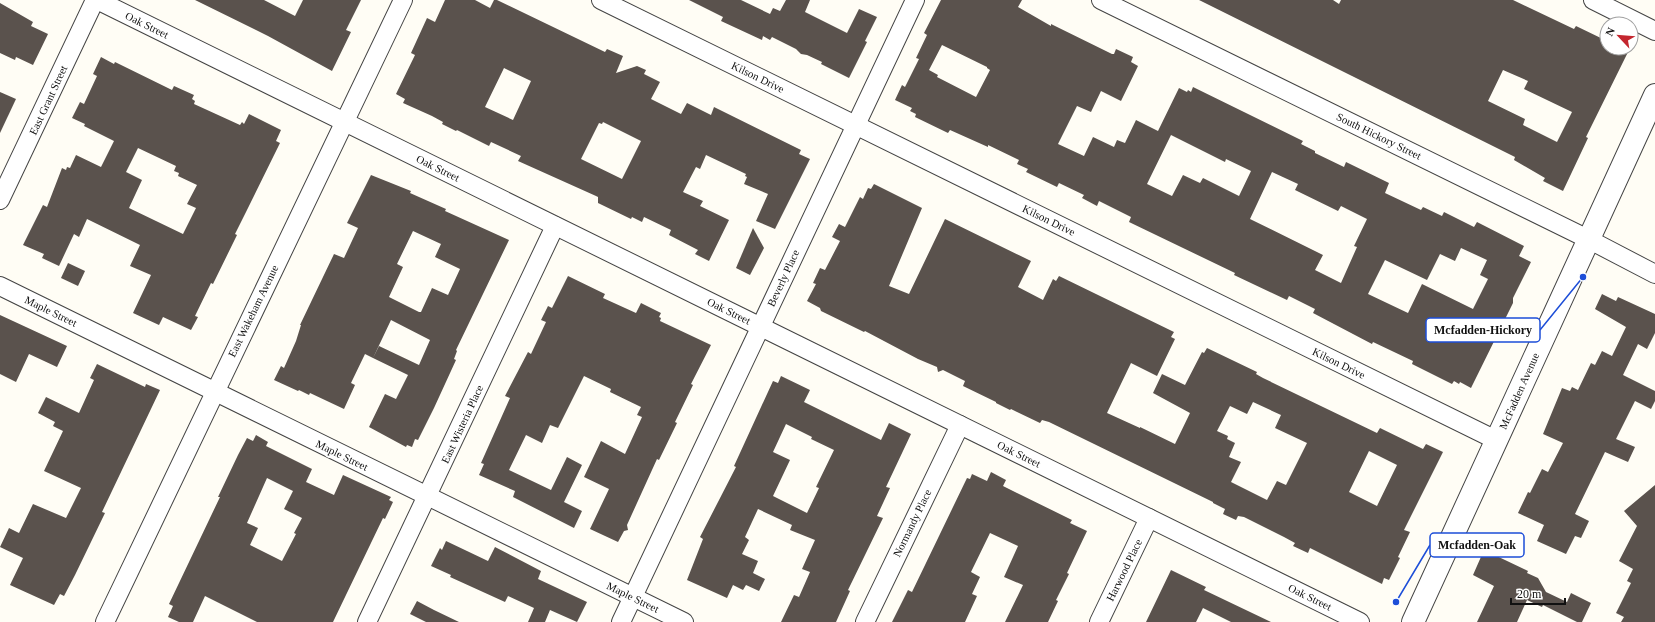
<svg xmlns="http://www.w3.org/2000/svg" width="1655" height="622" viewBox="0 0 1655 622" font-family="Georgia,serif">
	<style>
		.building { fill: #5a524d; fill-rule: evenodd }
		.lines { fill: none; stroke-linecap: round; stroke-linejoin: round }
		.minor-casing { stroke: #444; stroke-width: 20 }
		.tertiary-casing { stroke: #444; stroke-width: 24 }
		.minor { stroke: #fff; stroke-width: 18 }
		.tertiary { stroke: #fff; stroke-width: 22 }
		.labels { text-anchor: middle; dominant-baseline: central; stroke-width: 4; stroke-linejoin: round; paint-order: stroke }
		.street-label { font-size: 11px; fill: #111; stroke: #fff }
		.leader { fill: none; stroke: #1d4ed8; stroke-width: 1.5 }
		.callout-dot { fill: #1d4ed8; stroke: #fff; stroke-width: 1.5 }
		.callout { fill: #fff; stroke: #1d4ed8; stroke-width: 1.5 }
		.callout-label { font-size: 12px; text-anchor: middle; font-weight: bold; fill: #111 }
	</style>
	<rect width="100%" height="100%" fill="#fffdf5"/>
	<!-- building -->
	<g class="building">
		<path d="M195 0H264L295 16 303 0H361L346 30 351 32 332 71 268 36Z"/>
		<path d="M445 0H475L490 8 494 0H497L605 52 607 49 623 56 616 73 637 66 646 70 644 74 660 82 651 99 681 114 687 103 711 115 714 107 801 150 799 154 810 159 775 229 756 221 768 194 744 184 747 177 745 176 746 174 706 155 700 169 696 167 683 192 703 201 700 206 729 220 709 261 695 254 698 250 669 235 671 230 644 217 642 222 632 217 631 219 598 203V197L596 196 518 161 521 156 491 142 489 146 457 130 456 131 442 124 443 122 432 116 403 103 405 99 396 94 415 55 411 53 427 18 435 22ZM504 68 531 81 513 120 485 107ZM603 122 641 141 622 179 581 159 599 123 602 124Z"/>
		<path d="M689 0H741L770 14 773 8 780 11 786 0H810L805 12 847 33 859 9 877 17 865 41 867 42 849 78 821 64 822 62 807 55 801 54 796 49 772 37 770 40 763 36 762 40 721 21 723 17Z"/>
		<path d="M941 0H1022L1018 7 1051 26V24L1112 54H1114L1116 49 1133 57 1131 62 1138 66 1121 101 1101 91 1091 112 1077 106 1058 144 1084 156 1093 137 1114 147 1117 140 1125 143 1136 120 1158 131 1179 88 1187 92 1188 90 1191 92 1193 87 1303 141 1301 144 1315 151V153L1344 167 1346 162 1389 183 1385 193 1421 210 1423 207 1442 216 1444 212 1474 227 1477 222 1524 246 1519 256 1531 262 1513 298V303L1471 388 1460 382 1459 384 1454 381 1452 384 1412 364 1413 361 1373 342 1372 344 1313 313 1315 309 1289 296 1287 300 1234 275 1235 273 1129 222 1131 217 1099 201 1097 206 1082 198 1084 195 1059 183 1057 187 1026 172 1028 169 1017 164 1019 160 988 145V147L950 130 948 133 915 117 916 114 910 111 912 108 895 100 902 85 905 87 919 59 916 58 927 35 924 33ZM942 45 987 67V68L990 70 976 97 937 77 938 75 929 70ZM1171 135 1225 162 1226 159 1251 171 1239 196 1203 178 1200 183 1183 175 1172 196 1147 184ZM1272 172 1298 184 1295 190 1338 211 1341 206 1367 219 1354 246 1357 247 1341 283 1315 270 1323 255 1250 219ZM1461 248 1487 260 1480 275 1488 279 1473 309 1422 284 1408 313 1368 294 1385 260 1427 280 1440 254 1455 261Z"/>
		<path d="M1199 0H1333L1339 4 1341 0H1513L1574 29 1576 26 1607 41V48H1630L1586 137 1588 138 1563 191 1543 181 1545 178 1514 160 1515 157ZM1503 70 1528 81 1524 89 1572 112 1557 142 1523 125 1525 119 1488 101Z"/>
		<path d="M0 3 33 22 31 26 48 34 33 65 16 57 15 60 0 53Z"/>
		<path d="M101 57 114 64 115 62 172 90 174 86 194 95 192 99 195 101 194 104 240 125 242 122 244 124 249 114 281 130 276 141 280 143 246 212 235 234 237 235 213 284 211 283 195 316 198 317 191 330 163 317 159 325 133 313 151 275 130 266 140 245 87 219 79 237 74 234 59 266 42 258 44 254 23 245 43 205 47 207 62 168 66 170 67 167 70 168 76 155 101 167 114 141 84 126 85 124 72 118 80 102 84 104 97 76 93 74ZM138 148 176 166 174 171 179 173 178 176 197 185 187 204 196 208 183 234 129 208 142 180 126 172Z"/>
		<path d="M0 92 16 99 0 133Z"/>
		<path d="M371 175 411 191 410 193 446 209 445 211 509 240 456 350 457 351 454 359 456 360 434 408 418 440 415 439 412 447 407 445 406 447 369 427 385 394 396 399 408 375 373 358 379 346 419 365 430 340 391 320 373 358 365 354 351 383 355 385 344 409 310 393 309 395 299 390 298 391 274 380 281 366 284 368 296 341 301 325H300L334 254 344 258 358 228 347 223ZM413 231 441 244 435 257 460 269 448 295 432 288 421 312H419L389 297 403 267 397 264Z"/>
		<path d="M874 184 922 208 889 286 909 294 945 219 1031 261 1018 287 1043 300 1053 279 1056 281 1059 276 1174 332 1171 337 1175 339 1157 376 1131 363 1107 413 1140 428V427L1175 444 1190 413 1153 393 1162 374 1185 385 1202 352 1204 353 1207 348 1257 372 1256 374 1263 378 1377 433 1380 428 1423 449 1426 444 1443 452 1404 530 1410 532 1398 557 1400 558 1389 580 1384 578 1382 584 1310 548 1308 553 1293 546 1295 543 1284 537 1244 517 1238 516 1236 520 1223 514 1225 509 1213 503V502L1049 422 1042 420 1040 423 1011 409 1010 410 996 403V402L963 386 965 381 943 370 938 372 937 367 918 359 865 331 864 332 821 311 820 308 807 301 816 284 813 283 820 268 825 270 840 241 832 237 839 224 845 227 860 197 863 199 868 188 871 189ZM1253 402 1281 415 1275 428 1307 443 1286 485 1277 481 1267 500 1231 482 1241 462 1229 457 1235 443 1227 439 1228 436 1217 431 1230 406 1247 414ZM1369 451 1397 465 1377 506 1349 492Z"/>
		<path d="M753 228 764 248 750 275 736 268Z"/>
		<path d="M68 263 85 271 78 286 61 278Z"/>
		<path d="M568 276 605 294 603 298 636 313 641 303 661 313 659 317 661 318 660 321 711 345 691 384 693 385 675 422 677 423 659 460 657 459 627 525 628 530 624 531 618 542 590 529 609 489 584 477 601 441 625 454 642 417 637 415 641 407 610 392 611 389 584 376 558 428 550 425 542 443 526 435 509 470 551 490 567 457 582 465 564 502 582 511 574 528 513 497 515 491 479 475 484 464 481 463 510 398 505 396 528 352 531 354 546 322 541 320 548 306 552 308Z"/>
		<path d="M1602 294 1616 301 1618 297 1655 314V333L1647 349 1638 344 1623 375 1655 391V401L1651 409 1635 401 1616 439 1635 447 1628 462 1605 452 1575 514 1589 521 1581 538 1575 536 1566 554 1537 541 1544 525 1518 513 1528 492 1530 493 1542 469 1548 472 1563 443 1543 434 1562 388 1570 391 1572 387 1578 390 1591 363 1595 365 1602 351 1612 356 1626 327 1595 309Z"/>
		<path d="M0 315 67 346 57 367 29 354 16 382 0 374Z"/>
		<path d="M97 364 145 387 146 384 160 390 102 512 105 513 75 575 64 596 60 594 54 605 10 585 23 558 0 547 9 528 19 533 33 504 66 518 81 488 44 471 63 431 53 426 55 422 38 413 46 397 79 413 94 380 90 378Z"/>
		<path d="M781 376 810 390 804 402 881 440 889 423 911 434 886 487 890 488 877 516 883 518 848 590 850 591 836 622H781L794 595 799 597 810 572 802 569 815 540 790 530 792 525 758 509 745 537 749 540 742 554 758 561 753 573 765 579 759 591 746 585 743 590 733 585 727 598 687 580 703 539 700 537 736 467 734 466 773 381 778 383ZM786 424 812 437 811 439 834 450 816 487 819 488 807 513 773 496 790 460 773 452Z"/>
		<path d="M256 435 268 442 266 446 312 469 306 482 334 495 343 475 391 497 389 500 393 502 385 519 383 518 333 622H257L205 596 193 622H179L168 617 173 606 169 604 220 497H218L238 455 247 438 253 441ZM267 478 293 491 284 509 302 518 294 533 296 534 282 561 250 545 258 528 247 523Z"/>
		<path d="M991 472 1006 480 1003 486 1072 520 1070 523 1087 531 1067 573 1069 574 1056 600 1058 601 1048 622H1005L1023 585 1004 577 1018 546 990 533 971 572 980 577 972 594 977 596 965 622H892L908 590 912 592 967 478 970 479 972 474 987 481Z"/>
		<path d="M1655 485V622H1621L1624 617 1616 613 1631 583 1627 581 1633 569 1619 561 1637 526 1624 511Z"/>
		<path d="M446 541 488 561 495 547 541 571 538 579 587 602 577 622 550 610 545 622H528L534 608 508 596 505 602 450 577 451 575 431 566 440 548 442 550Z"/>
		<path d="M1484 550 1528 571 1527 573 1538 578 1546 592 1567 602 1571 593 1591 603 1582 622H1577L1543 605 1542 607 1527 600 1517 622H1477L1494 586 1473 575Z"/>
		<path d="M1171 570 1206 587 1204 590 1271 622H1231L1203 608 1196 622H1146Z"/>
		<path d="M417 601 434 610 459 622H426L410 614Z"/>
	</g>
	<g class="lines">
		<defs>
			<g id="minor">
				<path d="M97 0 1360 622"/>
				<path d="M601 0 1496 440"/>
				<path d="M1101 0 1588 239 1655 274"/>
				<path d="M1593 0 1655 31"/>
				<path d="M0 200 95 0"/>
				<path d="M0 286 684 622"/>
				<path d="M105 622 403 0"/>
				<path d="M367 622 555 226"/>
				<path d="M621 622 915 0"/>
				<path d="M865 622 960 425"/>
				<path d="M1099 622 1149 518"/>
			</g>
			<path id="tertiary" d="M1413 622 1655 95"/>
		</defs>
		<!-- minor casing -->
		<use href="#minor" class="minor-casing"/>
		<!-- tertiary casing -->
		<use href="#tertiary" class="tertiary-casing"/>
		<!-- minor -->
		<use href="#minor" class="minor"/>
		<!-- tertiary -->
		<use href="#tertiary" class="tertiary"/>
	</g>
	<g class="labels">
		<!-- street labels -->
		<g class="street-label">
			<text transform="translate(147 25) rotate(26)">Oak Street</text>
			<text transform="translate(758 77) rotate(26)">Kilson Drive</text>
			<text transform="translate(48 100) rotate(-65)">East Grant Street</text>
			<text transform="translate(1379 136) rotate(26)">South Hickory Street</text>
			<text transform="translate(438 168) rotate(26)">Oak Street</text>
			<text transform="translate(1049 220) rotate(26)">Kilson Drive</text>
			<text transform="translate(783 278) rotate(-65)">Beverly Place</text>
			<text transform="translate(51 311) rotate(26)">Maple Street</text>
			<text transform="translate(253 311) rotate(-64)">East Wakeham Avenue</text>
			<text transform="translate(729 311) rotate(26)">Oak Street</text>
			<text transform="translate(1339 363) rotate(26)">Kilson Drive</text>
			<text transform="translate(1519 391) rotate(-66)">McFadden Avenue</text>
			<text transform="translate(462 424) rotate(-65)">East Wisteria Place</text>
			<text transform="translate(1019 454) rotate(26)">Oak Street</text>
			<text transform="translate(342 455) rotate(26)">Maple Street</text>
			<text transform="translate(912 523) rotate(-64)">Normandy Place</text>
			<text transform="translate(1124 570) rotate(-64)">Harwood Place</text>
			<text transform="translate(633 597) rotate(26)">Maple Street</text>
			<text transform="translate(1310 597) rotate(26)">Oak Street</text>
		</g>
	</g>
	<!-- callouts -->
	<path class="leader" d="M1583 277L1540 330M1396 602L1430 545"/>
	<g class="callout-dot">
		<circle cx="1583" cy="277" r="4"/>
		<circle cx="1396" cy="602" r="4"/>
	</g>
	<g class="callout">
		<rect x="1426" y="318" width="114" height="24" rx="4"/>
		<rect x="1430" y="533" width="94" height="24" rx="4"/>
	</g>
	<g class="callout-label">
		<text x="1483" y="334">Mcfadden-Hickory</text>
		<text x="1477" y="549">Mcfadden-Oak</text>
	</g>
	<!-- north arrow -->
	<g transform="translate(1619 36) rotate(296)"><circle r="19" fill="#ffffff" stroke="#a0a0a0"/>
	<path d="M0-3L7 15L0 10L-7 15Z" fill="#c4262e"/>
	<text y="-6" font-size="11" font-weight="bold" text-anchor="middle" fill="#111111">N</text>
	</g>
	<!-- scale -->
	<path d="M1511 598v6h54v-6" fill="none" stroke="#111111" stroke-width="2"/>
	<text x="1517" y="598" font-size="12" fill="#111111" stroke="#ffffff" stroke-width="3" paint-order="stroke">20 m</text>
</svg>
